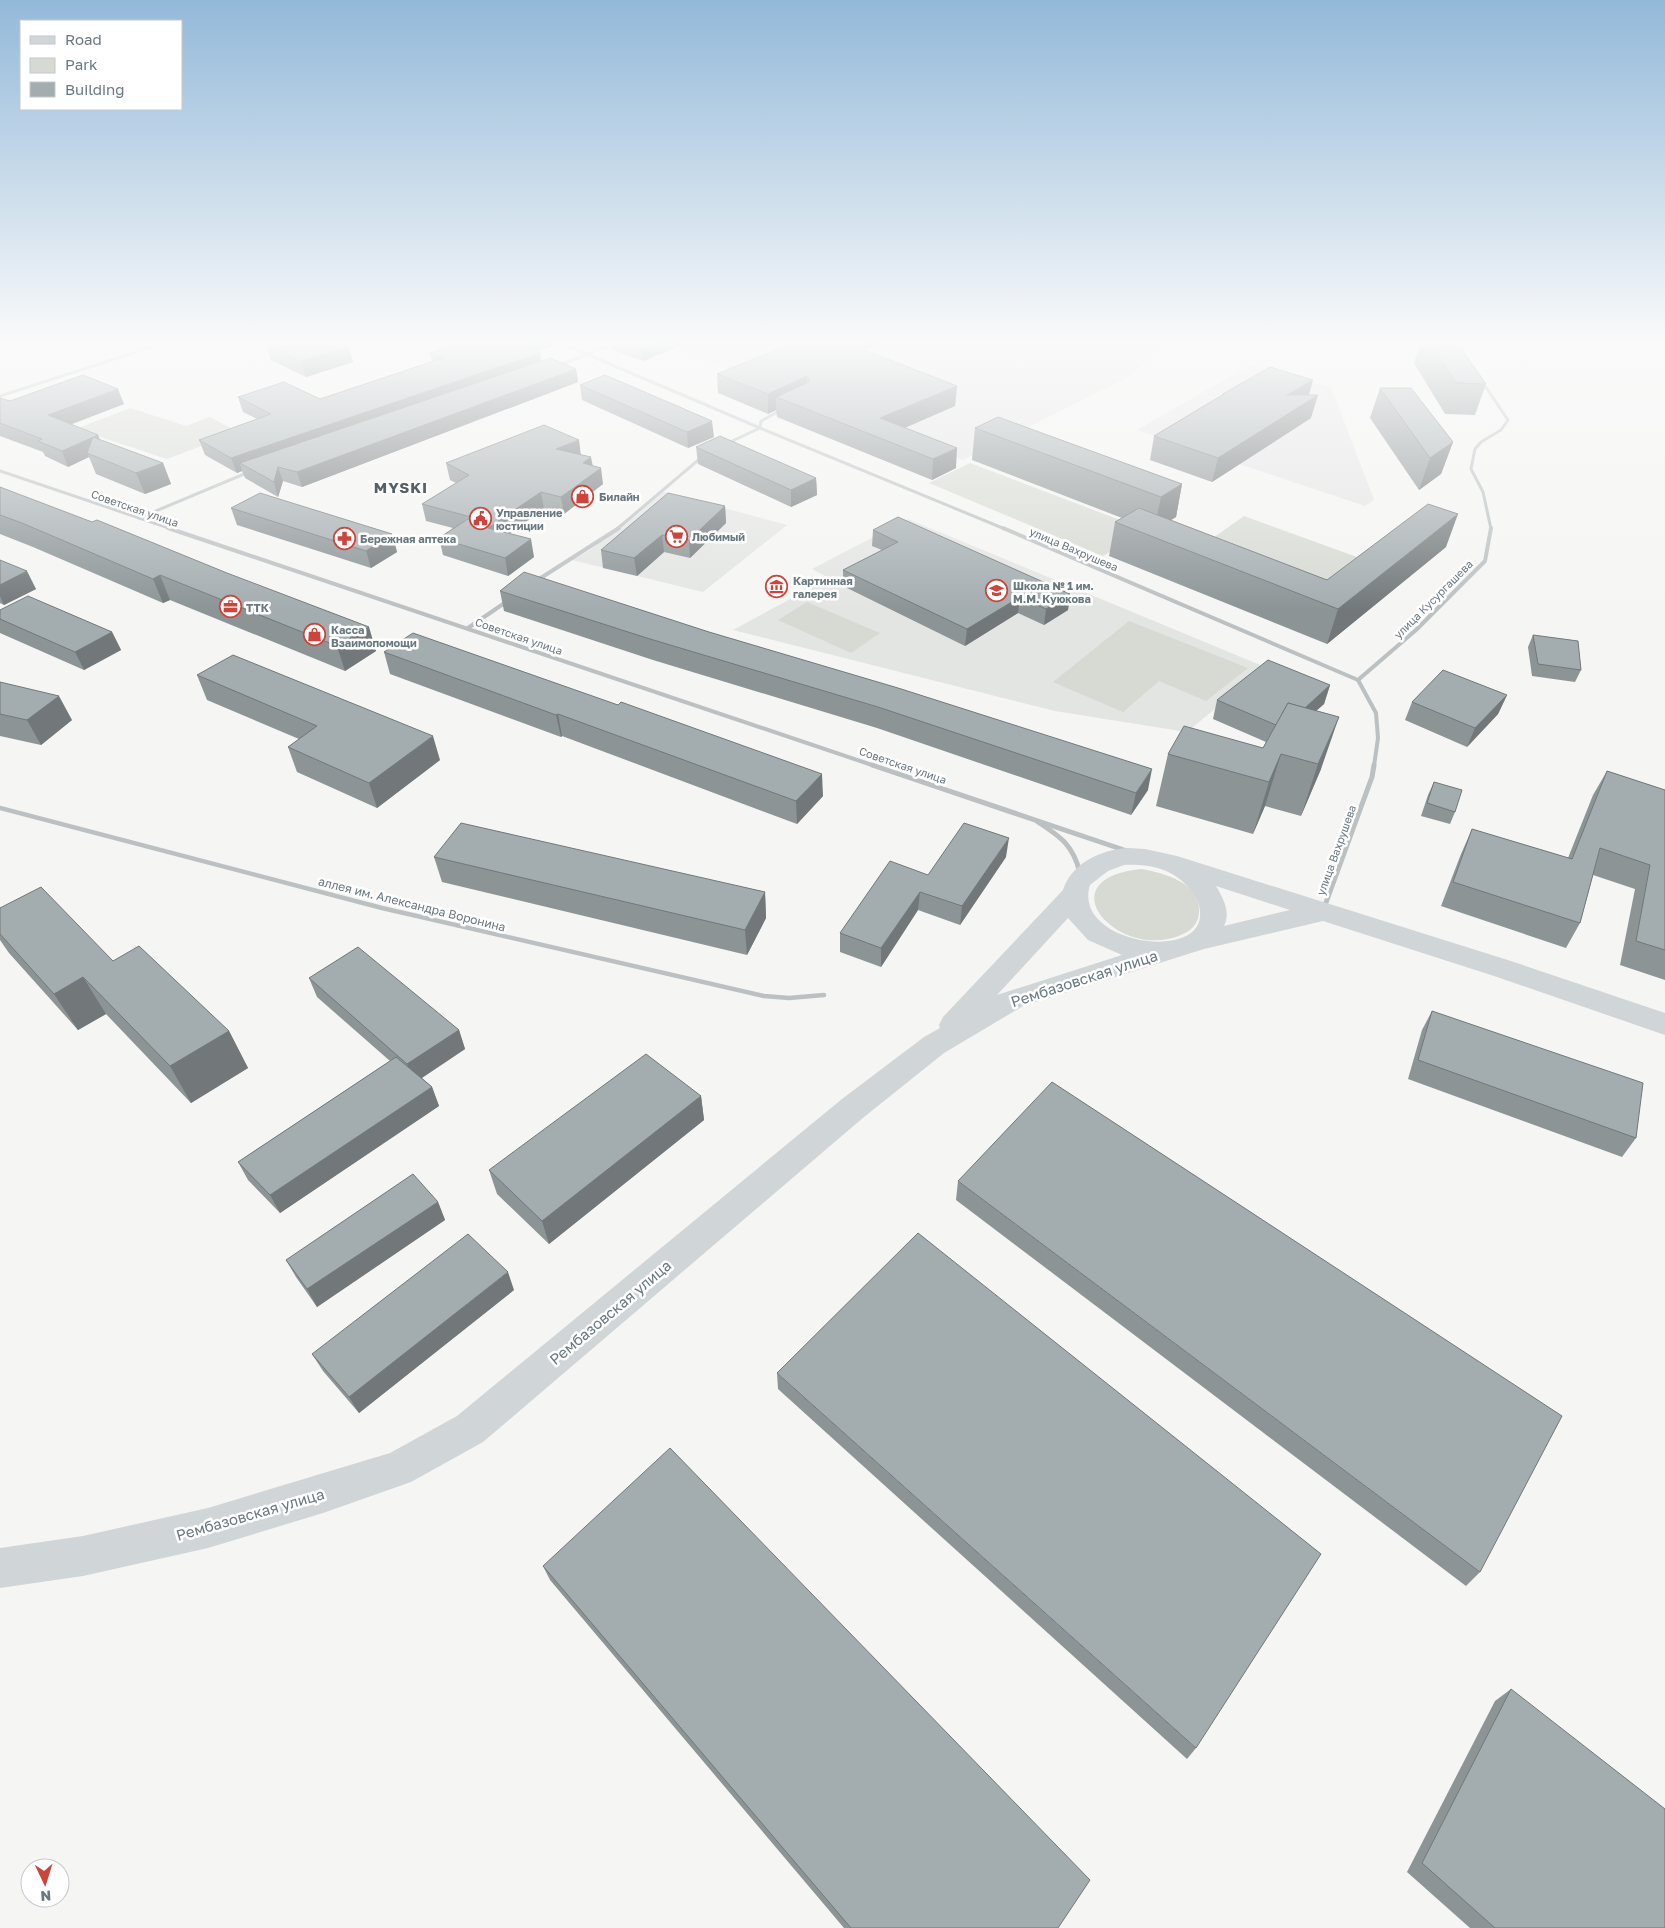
<svg xmlns="http://www.w3.org/2000/svg" width="1665" height="1928" viewBox="0 0 1665 1928" font-family="'Golos Text',sans-serif">
	<style>
		.built { fill: #e3e5e3 }
		.green { fill: #d6dad2 }
		.lines { fill: none; stroke-linecap: round; stroke-linejoin: round }
		.pedestrian { stroke: #bbc0c2; stroke-width: 4.5 }
		.minor-far2 { stroke: #bbc0c2; stroke-width: 3 }
		.minor-far1 { stroke: #bbc0c2; stroke-width: 4 }
		.minor { stroke: #bbc0c2; stroke-width: 5 }
		.primary { fill: #d0d5d7; fill-rule: evenodd }
		.wall { fill: #8c9496 }
		.shaded-wall { fill: #72787a }
		.building { fill: #a3acaf; stroke: #72787a }
		.labels { text-anchor: middle; dominant-baseline: central; stroke-width: 5; stroke-linejoin: round; paint-order: stroke }
		.far-poi-label { font-size: 11px; font-weight: bold; fill: #697980; stroke: #fff; text-anchor: start }
		.far-street-label { font-size: 11px; fill: #697980; stroke: #fff }
		.street-label { font-size: 12px; fill: #697980; stroke: #fff }
		.far-district-label { font-size: 15px; font-weight: bold; letter-spacing: 1px; fill: #556166; stroke: #fff }
		.near-street-label { font-size: 15px; fill: #697980; stroke: #fff }
	</style>
	<rect width="100%" height="100%" fill="#f5f5f3"/>
	<!-- built -->
	<g class="built">
		<path d="M655 341H1171L1128 377 963 460Z"/>
		<path d="M1250 365 1331 387 1374 500 1365 506 1137 430Z"/>
		<path d="M661 491 787 525 703 592 572 560 587 552 637 514Z"/>
		<path d="M908 519 1265 667 1187 732 1055 711 733 630 829 578 812 569Z"/>
	</g>
	<!-- green -->
	<g class="green">
		<path d="M130 408 186 426 210 417 246 436 204 445 167 459 76 429Z"/>
		<path d="M970 463 1146 530 1103 556 929 483Z"/>
		<path d="M1244 516 1357 557 1317 588 1203 545Z"/>
		<path d="M807 602 880 633 851 653 778 620Z"/>
		<path d="M1129 621 1248 668 1206 701 1159 681 1123 712 1053 682Z"/>
		<path d="M1141 869C1164 873 1202 883 1199 913 1198 924 1191 931 1181 935 1119 962 1044 879 1141 869Z"/>
	</g>
	<g class="lines">
		<!-- pedestrian -->
		<path class="pedestrian" d="M0 808 382 908 764 996 789 998 824 995"/>
		<!-- minor-far2 -->
		<g class="minor-far2">
			<path d="M556 341 760 428 1005 529"/>
			<path d="M1458 341 1464 354"/>
			<path d="M558 366 620 341"/>
			<path d="M1481 380 1508 420 1501 430 1481 442 1475 449 1471 469 1483 492 1491 529"/>
			<path d="M0 396 170 341"/>
			<path d="M728 443 760 428 761 421 781 410"/>
			<path d="M0 471 172 529"/>
			<path d="M139 518 249 472"/>
			<path d="M617 529 703 456"/>
		</g>
		<!-- minor-far1 -->
		<g class="minor-far1">
			<path d="M168 528 875 766"/>
			<path d="M1003 528 1358 680 1376 713 1378 738 1374 766"/>
			<path d="M536 581 619 528"/>
			<path d="M468 628 506 602"/>
			<path d="M1358 680 1416 630 1485 561 1491 528"/>
		</g>
		<!-- minor -->
		<g class="minor">
			<path d="M872 765 1127 851"/>
			<path d="M1038 822C1061 837 1073 845 1080 873"/>
			<path d="M1324 908 1372 777 1374 765"/>
		</g>
		<!-- primary -->
		<path class="primary" d="M1128 848 1145 849 1177 856 1514 962 1665 1013V1035L1494 976 1323 921 1204 949 1023 1006 944 1053 864 1117 483 1442 411 1482 323 1513 208 1548 83 1576 0 1588V1548L83 1536 208 1508 390 1453 457 1416 842 1099 924 1037 940 1028 939 1025 943 1017 1063 890C1072 863 1100 850 1128 848ZM1124 865C1148 864 1171 868 1187 886 1196 895 1201 904 1200 917 1196 962 1072 942 1090 885L1108 871ZM1216 886 1290 910 1224 926C1231 912 1223 898 1216 886ZM1068 918 1088 940 1122 955 997 995Z"/>
	</g>
	<!-- wall -->
	<g class="wall">
		<path d="M443 341H521L522 346 525 347 523 341H556V345L536 351 540 353 541 361 576 369 578 382 302 487 283 481 278 497 245 478 242 471 237 473 205 455 199 440 257 419 243 412 238 397 320 399 432 362 430 353 452 345Z"/>
		<path d="M593 341H692L643 361 611 349 610 342 602 345Z"/>
		<path d="M798 341H885L864 350 957 386 955 406 905 428 956 468 932 480 777 417 776 410 768 414 718 393 717 374Z"/>
		<path d="M1421 341H1456L1486 384 1475 415 1445 414 1414 363Z"/>
		<path d="M266 344 353 362 306 377 271 360Z"/>
		<path d="M580 385 714 437 688 448 582 400Z"/>
		<path d="M1380 388 1453 442 1441 474 1419 490 1370 418Z"/>
		<path d="M1223 394 1309 395 1311 418 1212 482 1150 460 1154 436 1222 396Z"/>
		<path d="M0 398 10 401 124 404 71 424 99 440 163 463 171 484 145 494 96 474 89 457 68 467 45 456 43 452 0 436Z"/>
		<path d="M975 428 1182 484 1176 517 1171 520 1327 580 1446 547 1327 644 1109 556 1115 522 1122 518 972 460Z"/>
		<path d="M696 447 816 478 817 495 791 507 698 464Z"/>
		<path d="M581 455 592 466 603 484 564 514 544 509 509 534 534 557 508 576 443 555 439 538 453 528 426 521 422 504 456 483 450 480 446 463Z"/>
		<path d="M0 487 376 651 345 671 170 600 163 603 33 547 0 534Z"/>
		<path d="M725 506 726 523 690 558 664 552 637 576 603 568 601 550Z"/>
		<path d="M231 508 392 534 397 552 371 568 237 525Z"/>
		<path d="M873 530 1070 594 1068 610 1044 625 1018 613 965 646 843 586V570L882 550 872 546Z"/>
		<path d="M0 560 36 589 4 605 0 603Z"/>
		<path d="M500 591 1148 790 1131 815 877 728 653 660 504 611Z"/>
		<path d="M0 610 112 632 121 650 84 670 0 633Z"/>
		<path d="M1533 635 1581 670 1575 682 1532 676 1528 647Z"/>
		<path d="M384 652 823 796 797 824 562 736 561 737 390 674Z"/>
		<path d="M197 675 440 760 377 808 297 772 288 747 299 739 207 700Z"/>
		<path d="M0 682 72 720 41 745 0 736Z"/>
		<path d="M1330 685 1324 704 1316 711 1321 769 1301 816 1265 806 1253 834 1156 806 1168 754 1263 748 1266 742 1213 719 1217 700Z"/>
		<path d="M1507 695 1498 714 1467 747 1405 720 1412 702Z"/>
		<path d="M1607 771 1665 790V980L1620 965 1635 889 1593 875 1580 923 1566 948 1441 906 1461 854 1472 829 1568 858 1593 795Z"/>
		<path d="M1434 782 1455 812 1450 824 1421 816 1428 795Z"/>
		<path d="M434 857 765 892 766 918 747 955 442 882Z"/>
		<path d="M1006 857 960 925 918 910 881 967 840 952V933L928 875Z"/>
		<path d="M0 908 113 961 229 1031 248 1068 191 1103 106 1014 78 1030 9 953 0 940Z"/>
		<path d="M309 978 459 1030 465 1049 422 1078 432 1087 439 1106 280 1213 248 1180 238 1162 390 1061 317 997Z"/>
		<path d="M1432 1011 1636 1138 1622 1157 1408 1079 1422 1030Z"/>
		<path d="M701 1096 704 1120 549 1244 497 1194 489 1170Z"/>
		<path d="M958 1181 1480 1572 1466 1586 956 1200Z"/>
		<path d="M438 1202 445 1220 317 1307 296 1277 286 1260Z"/>
		<path d="M514 1290 359 1413 323 1371 312 1354Z"/>
		<path d="M777 1373 1196 1748 1187 1759 778 1389Z"/>
		<path d="M543 1566 1058 1928H844L550 1580Z"/>
		<path d="M1511 1689 1665 1928H1470L1407 1872 1495 1701Z"/>
	</g>
	<!-- shaded-wall -->
	<g class="shaded-wall">
		<path d="M526 341H556V345L528 354Z"/>
		<path d="M602 341H610V342L602 345Z"/>
		<path d="M658 341H692L643 361 641 348Z"/>
		<path d="M864 341H885L864 350Z"/>
		<path d="M349 347 353 362 306 377 301 361Z"/>
		<path d="M540 353 542 367 240 463 242 471 237 473 231 458Z"/>
		<path d="M576 369 578 382 302 487 297 472Z"/>
		<path d="M807 376 808 396 776 397V410L768 414V394Z"/>
		<path d="M1313 380 1307 402 1318 395 1311 418 1212 482 1218 458 1287 395Z"/>
		<path d="M957 386 955 406 880 438V418Z"/>
		<path d="M118 389 124 404 54 431 48 415Z"/>
		<path d="M712 421 714 437 688 448 687 432Z"/>
		<path d="M98 435 104 450 87 453 89 457 68 467 62 451Z"/>
		<path d="M579 440 581 456 556 449Z"/>
		<path d="M1453 442 1441 474 1419 490 1430 458Z"/>
		<path d="M957 448 956 468 932 480 933 459Z"/>
		<path d="M591 457 594 473 601 468 603 484 564 514 561 497 583 463Z"/>
		<path d="M163 463 171 484 145 494 136 473Z"/>
		<path d="M278 467 283 481 278 497 274 482Z"/>
		<path d="M816 478 817 495 791 507V490Z"/>
		<path d="M1182 484 1176 517 1154 530 1161 497Z"/>
		<path d="M541 492 544 509 491 545 488 528Z"/>
		<path d="M725 506 726 523 690 558 689 540Z"/>
		<path d="M1458 514 1446 547 1327 644 1338 609Z"/>
		<path d="M392 534 397 552 371 568 366 551Z"/>
		<path d="M662 535 664 552 637 576 634 558Z"/>
		<path d="M531 539 534 557 508 576 505 558Z"/>
		<path d="M27 571 36 589 4 605 0 596V585Z"/>
		<path d="M160 575 170 600 163 603 153 579Z"/>
		<path d="M1070 594 1068 610 1044 625 1046 609Z"/>
		<path d="M1020 597 1018 613 965 646 967 629Z"/>
		<path d="M369 627 376 651 345 671 337 646Z"/>
		<path d="M112 632 121 650 84 670 75 652Z"/>
		<path d="M1330 685 1324 704 1276 746 1282 728Z"/>
		<path d="M1507 695 1498 714 1467 747 1475 728Z"/>
		<path d="M59 696 72 720 41 745 27 720Z"/>
		<path d="M558 714 562 736 561 737 556 715Z"/>
		<path d="M1339 717 1321 769 1301 816 1318 764Z"/>
		<path d="M433 736 440 760 377 808 369 783Z"/>
		<path d="M1281 754 1265 806 1253 834 1269 782Z"/>
		<path d="M1152 769 1148 790 1131 815 1136 793Z"/>
		<path d="M822 774 823 796 797 824 796 801Z"/>
		<path d="M1009 838 1006 857 960 925 962 906Z"/>
		<path d="M765 892 766 918 747 955 745 930Z"/>
		<path d="M920 892 918 910 881 967V948Z"/>
		<path d="M83 977 106 1014 78 1030 54 994Z"/>
		<path d="M459 1030 465 1049 414 1083 407 1064Z"/>
		<path d="M229 1031 248 1068 191 1103 170 1066Z"/>
		<path d="M432 1087 439 1106 280 1213 270 1195Z"/>
		<path d="M701 1096 704 1120 549 1244 542 1221Z"/>
		<path d="M438 1202 445 1220 317 1307 307 1289Z"/>
		<path d="M508 1272 514 1290 359 1413 349 1397Z"/>
	</g>
	<!-- building -->
	<g class="building">
		<path d="M273 341H338L349 347 301 361 266 344Z"/>
		<path d="M465 341H521L522 342 516 343 540 353 231 458 199 440 271 414 238 397 284 382 320 399 443 358 430 353Z"/>
		<path d="M625 341H658L641 348Z"/>
		<path d="M798 341H841L957 386 880 418 957 448 933 459 776 397 809 382 810 379 807 376 768 394 717 374Z"/>
		<path d="M1429 341H1456L1486 384 1456 383Z"/>
		<path d="M550 358 576 369 297 472 278 467 274 482 240 463Z"/>
		<path d="M1270 367 1313 380 1287 395H1318L1218 458 1154 436 1224 394H1223Z"/>
		<path d="M83 375 118 389 48 415 98 435 62 451 38 441 42 439 0 423V398L10 401Z"/>
		<path d="M605 375 712 421 687 432 580 385Z"/>
		<path d="M1380 388H1411L1453 442 1430 458Z"/>
		<path d="M998 417 1182 484 1161 497 975 428Z"/>
		<path d="M544 425 579 440 556 449 591 457 583 463 601 468 561 497 541 492 488 528 531 539 505 558 439 538 471 517 422 504 469 475 446 463Z"/>
		<path d="M720 436 816 478 791 490 696 447Z"/>
		<path d="M93 437 163 463 136 473 87 453Z"/>
		<path d="M0 487 92 522 97 520 227 573 369 627 337 646 160 575 153 579 22 523 0 515Z"/>
		<path d="M260 493 392 534 366 551 231 508Z"/>
		<path d="M668 493 725 506 689 540 662 535 634 558 601 550Z"/>
		<path d="M1428 504 1458 514 1338 609 1115 522 1139 508 1327 580Z"/>
		<path d="M898 517 1070 594 1046 609 1020 597 967 629 843 570 898 542 873 530Z"/>
		<path d="M0 560 27 571 0 585Z"/>
		<path d="M524 572 709 632 898 688 1152 769 1136 793 878 707 650 639 500 591Z"/>
		<path d="M28 596 112 632 75 652 0 619V610Z"/>
		<path d="M413 633 618 705 621 702 822 774 796 801 558 714 556 715 384 652Z"/>
		<path d="M1533 635 1578 641 1581 670 1538 664Z"/>
		<path d="M233 655 433 736 369 783 288 747 317 726 197 675Z"/>
		<path d="M1268 660 1330 685 1305 708 1288 703 1276 725 1217 700Z"/>
		<path d="M1443 670 1507 695 1475 728 1412 702Z"/>
		<path d="M0 682 59 696 27 720 0 714Z"/>
		<path d="M1288 703 1339 717 1318 764 1281 754 1269 782 1168 754 1184 726 1263 748Z"/>
		<path d="M1607 771 1665 790V950L1636 941 1650 865 1600 848 1580 923 1453 882 1472 829 1572 859Z"/>
		<path d="M1434 782 1462 790 1455 812 1427 803Z"/>
		<path d="M461 823 765 892 745 930 434 857Z"/>
		<path d="M964 823 1009 838 962 906 920 892 881 948 840 933 890 861 928 875Z"/>
		<path d="M41 887 113 961 139 946 229 1031 170 1066 83 977 54 994 0 934V908Z"/>
		<path d="M358 947 459 1030 407 1064 309 978Z"/>
		<path d="M1432 1011 1643 1083 1636 1138 1418 1060Z"/>
		<path d="M646 1054 701 1096 542 1221 489 1170Z"/>
		<path d="M396 1057 432 1087 270 1195 238 1162Z"/>
		<path d="M1052 1082 1562 1416 1480 1572 958 1181Z"/>
		<path d="M413 1174 438 1202 307 1289 286 1260Z"/>
		<path d="M918 1233 1321 1554 1196 1748 777 1373Z"/>
		<path d="M468 1234 508 1272 349 1397 312 1354Z"/>
		<path d="M670 1448 1090 1880 1058 1928H851L543 1566Z"/>
		<path d="M1511 1689 1665 1809V1928H1495L1422 1863Z"/>
	</g>
	<!-- sky -->
	<linearGradient id="sky" x2="0" y2="1"><stop stop-color="#93b9d9"/><stop offset="0.56" stop-color="#fafafa"/><stop offset="1" stop-color="#fafafa" stop-opacity="0"/></linearGradient>
	<rect width="1665" height="611" fill="url(#sky)"/>
	<!-- icons -->
	<defs>
		<symbol id="shop-ring" viewBox="-11 -11 22 22"><circle r="9.5" fill="#fff" stroke="#cb453d" stroke-width="1.5"/><path d="M-5-2.5h2.3a2.7 3.5 0 0 1 5.4 0H5L5.5 6h-11ZM-1.5-2.5h3a1.5 2.3 0 0 0-3 0Z" fill="#cb453d"/></symbol>
		<symbol id="civic-ring" viewBox="-11 -11 22 22"><circle r="9.5" fill="#fff" stroke="#cb453d" stroke-width="1.5"/><path d="M-.6-6.5H3V-4.5H.6V-3L4-1V1h2V6H-6V1h2V-1L-.6-3ZM-1.2 2.5V6h2.4V2.5Z" fill="#cb453d"/></symbol>
		<symbol id="supermarket-ring" viewBox="-11 -11 22 22"><circle r="9.5" fill="#fff" stroke="#cb453d" stroke-width="1.5"/><path d="M-6-5.5h2.5l.6 2H6L4.5 2H-2.5L-4.4-4H-6ZM-1.5 3.2a1.3 1.3 0 1 0 .1 0ZM3 3.2a1.3 1.3 0 1 0 .1 0Z" fill="#cb453d"/></symbol>
		<symbol id="pharmacy-ring" viewBox="-11 -11 22 22"><circle r="9.5" fill="#fff" stroke="#cb453d" stroke-width="1.5"/><path d="M-2-6h4v4h4v4h-4v4h-4v-4h-4v-4h4Z" fill="#cb453d"/></symbol>
		<symbol id="museum-ring" viewBox="-11 -11 22 22"><circle r="9.5" fill="#fff" stroke="#cb453d" stroke-width="1.5"/><path d="M0-6L6-3V-2H-6V-3ZM-5-1h2V3h-2ZM-1-1h2V3h-2ZM3-1h2V3H3ZM-6 4H6V6H-6Z" fill="#cb453d"/></symbol>
		<symbol id="school-ring" viewBox="-11 -11 22 22"><circle r="9.5" fill="#fff" stroke="#cb453d" stroke-width="1.5"/><path d="M0-5L7-2L0 1L-7-2ZM-4 1L0 2.5L4 1V4Q0 6-4 4Z" fill="#cb453d"/></symbol>
		<symbol id="office-ring" viewBox="-11 -11 22 22"><circle r="9.5" fill="#fff" stroke="#cb453d" stroke-width="1.5"/><path d="M-6-3h4V-5.5h4V-3h4V5H-6ZM-1-4.5V-3h2v-1.5ZM-6 0V1H6V0Z" fill="#cb453d"/></symbol>
	</defs>
	<g fill-rule="evenodd">
		<use href="#shop-ring" x="570" y="484" width="25" height="25"/>
		<use href="#civic-ring" x="468" y="506" width="25" height="25"/>
		<use href="#supermarket-ring" x="664" y="524" width="25" height="25"/>
		<use href="#pharmacy-ring" x="332" y="526" width="25" height="25"/>
		<use href="#museum-ring" x="764" y="574" width="25" height="25"/>
		<use href="#school-ring" x="984" y="578" width="25" height="25"/>
		<use href="#office-ring" x="218" y="594" width="25" height="25"/>
		<use href="#shop-ring" x="302" y="622" width="25" height="25"/>
	</g>
	<g class="labels">
		<!-- far-poi labels -->
		<g class="far-poi-label">
			<text x="599" y="496">Билайн</text>
			<text x="496" y="512">Управление<tspan x="496" dy="13">юстиции</tspan></text>
			<text x="692" y="536">Любимый</text>
			<text x="360" y="538">Бережная аптека</text>
			<text x="793" y="580">Картинная<tspan x="793" dy="13">галерея</tspan></text>
			<text x="1013" y="585">Школа № 1 им.<tspan x="1013" dy="13">М.М. Куюкова</tspan></text>
			<text x="246" y="607">ТТК</text>
			<text x="331" y="629">Касса<tspan x="331" dy="13">Взаимопомощи</tspan></text>
		</g>
		<!-- far-street labels -->
		<g class="far-street-label">
			<text transform="translate(135 508) rotate(19)">Советская улица</text>
			<text transform="translate(1074 549) rotate(23)">улица Вахрушева</text>
			<text transform="translate(1433 599) rotate(-45)">улица Кусургашева</text>
			<text transform="translate(519 636) rotate(19)">Советская улица</text>
			<text transform="translate(903 765) rotate(19)">Советская улица</text>
			<text transform="translate(1336 850) rotate(-70)">улица Вахрушева</text>
		</g>
		<!-- street labels -->
		<g class="street-label">
			<text transform="translate(412 904) rotate(14)">аллея им. Александра Воронина</text>
		</g>
		<!-- far-district labels -->
		<g class="far-district-label">
			<text x="401" y="487">MYSKI</text>
		</g>
		<!-- near-street labels -->
		<g class="near-street-label">
			<text transform="translate(1084 978) rotate(-18)">Рембазовская улица</text>
			<text transform="translate(610 1312) rotate(-40)">Рембазовская улица</text>
			<text transform="translate(250 1514) rotate(-16)">Рембазовская улица</text>
		</g>
	</g>
	<!-- legend -->
	<rect x="20" y="20" width="162" height="90" fill="#ffffff" stroke="#c3c9cc"/>
	<rect x="30" y="36" width="25" height="8" fill="#d0d5d7" stroke="#c3c9cc"/>
	<text x="65" y="45" font-size="15" fill="#697980">Road</text>
	<rect x="30" y="58" width="25" height="15" fill="#d6dad2" stroke="#c3c9cc"/>
	<text x="65" y="70" font-size="15" fill="#697980">Park</text>
	<rect x="30" y="82" width="25" height="15" fill="#a3acaf" stroke="#c3c9cc"/>
	<text x="65" y="95" font-size="15" fill="#697980">Building</text>
	<!-- north arrow -->
	<g transform="translate(45 1883) rotate(176)"><circle r="24" fill="#ffffff" stroke="#c3c9cc"/>
	<path d="M0-4L9 19L0 12L-9 19Z" fill="#cb453d"/>
	<text y="-8" font-size="14" font-weight="bold" text-anchor="middle" fill="#697980">N</text>
	</g>
</svg>
